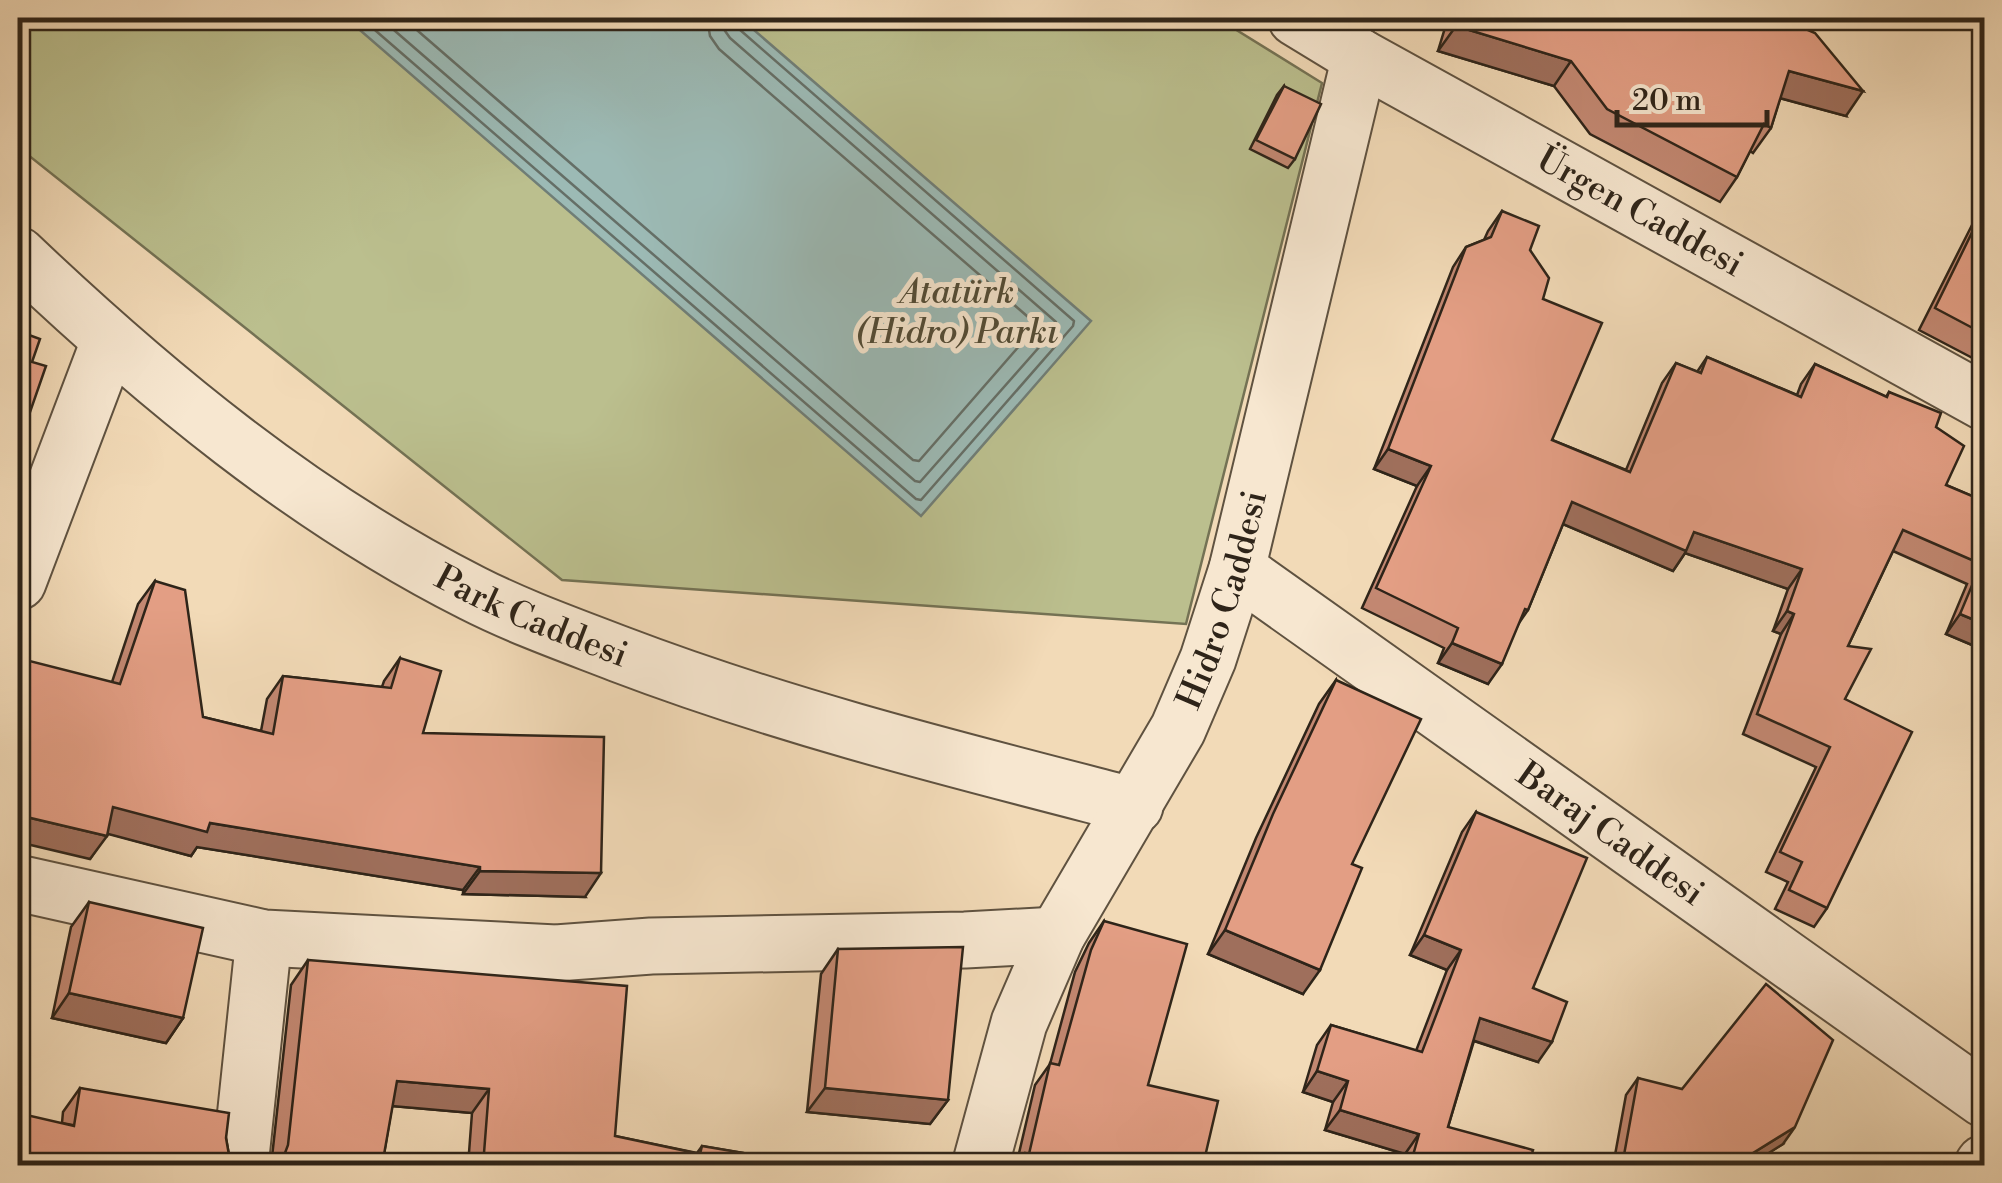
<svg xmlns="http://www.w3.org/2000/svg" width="2002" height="1183" viewBox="0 0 2002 1183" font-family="'Libre Bodoni',serif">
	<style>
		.green { fill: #bbbf8e; stroke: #747254; stroke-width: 2.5 }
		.water { fill: #9cbab5; stroke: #707e77; stroke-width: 2.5 }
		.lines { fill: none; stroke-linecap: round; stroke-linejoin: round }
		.shore { stroke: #656f67; stroke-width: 2.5 }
		.minor-casing { stroke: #5f5240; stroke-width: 59 }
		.minor { stroke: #f7e7d0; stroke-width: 55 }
		.wall { fill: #c38872; stroke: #2e2419; stroke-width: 2.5 }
		.shaded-wall { fill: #9f6f5c; stroke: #2e2419; stroke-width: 2.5 }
		.building { fill: #e39e84; stroke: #2e2419; stroke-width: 2.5 }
		.labels { text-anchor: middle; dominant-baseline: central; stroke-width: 10; stroke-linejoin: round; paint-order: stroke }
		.street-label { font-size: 35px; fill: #2e2419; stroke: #f7e7d0 }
		.park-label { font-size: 35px; font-style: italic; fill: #514b36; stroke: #f7e7d0 }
	</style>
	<rect width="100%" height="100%" fill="#f2dab7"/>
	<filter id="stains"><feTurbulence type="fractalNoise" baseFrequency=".002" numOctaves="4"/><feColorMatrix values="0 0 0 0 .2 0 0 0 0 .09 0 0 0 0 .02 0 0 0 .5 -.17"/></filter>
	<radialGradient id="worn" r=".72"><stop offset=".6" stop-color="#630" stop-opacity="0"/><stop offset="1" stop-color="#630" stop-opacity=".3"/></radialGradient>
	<!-- green -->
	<path class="green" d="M18 18H1217L1322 83 1186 624 562 580 18 147Z"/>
	<!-- water -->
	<path class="water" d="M346 18H740L1091 321 921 516Z"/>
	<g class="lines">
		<!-- shore -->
		<g class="shore">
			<path d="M361 18 916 499 921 500 1073 326 1074 321 739 29 735 18"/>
			<path d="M380 18 915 481 920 482 1056 328V322L730 38 723 28 722 18"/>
			<path d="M403 18 913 460 919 461 1034 329 1035 323 719 49 710 36 707 18"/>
		</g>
		<defs>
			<g id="minor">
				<path id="s1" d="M1296 18 1360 57 1984 402"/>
				<path id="s2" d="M18 255C155 385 302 507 472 593 519 617 570 635 619 654 787 718 961 761 1135 806"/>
				<path id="s3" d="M1237 569 1984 1099"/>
				<path d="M18 582 109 342"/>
				<path d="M18 883 264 938 556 953 651 946 965 940 1057 935"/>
				<path d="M240 1166 264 938"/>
				<path id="s4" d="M980 1166 1019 1023 1057 935 1178 729 1208 659 1237 569 1360 57"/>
				<path d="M1982 1166 1984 1163"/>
			</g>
		</defs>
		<!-- minor casing -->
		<use href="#minor" class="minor-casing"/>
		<!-- minor -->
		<use href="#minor" class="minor"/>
	</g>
	<!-- wall -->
	<g class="wall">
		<path d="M1448 18H1780L1846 116 1780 98 1771 128 1753 153 1750 151 1737 177 1720 202 1590 134 1554 86 1438 51Z"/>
		<path d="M1284 86 1295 159 1288 168 1250 149 1277 95Z"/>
		<path d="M1984 206V364L1919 330 1973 223Z"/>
		<path d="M1502 211 1530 250 1543 299 1552 440 1626 470 1662 383 1676 363 1697 372 1707 357 1797 395 1801 384 1815 364 1886 397 1889 392 1936 427 1946 485 1984 501V650L1946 634 1967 584 1893 551 1848 646 1845 699 1827 908 1814 927 1775 909 1788 882 1766 872 1816 767 1743 734 1781 634 1773 631 1788 589 1685 553 1673 571 1563 524 1528 610 1519 623 1488 684 1438 663 1444 648 1362 608 1417 486 1374 469 1453 267 1466 247 1484 240 1488 231Z"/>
		<path d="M155 581 203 717 261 731 267 699 283 676 382 687 384 681 400 658 423 733 585 897 463 894V890L197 847 191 856 107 833 90 859 112 682 138 604Z"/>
		<path d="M1336 680 1352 864 1303 994 1208 954 1256 838 1319 704Z"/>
		<path d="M1476 812 1533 988 1538 1062 1474 1041 1448 1127 1528 1166H1402L1405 1154 1325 1130 1333 1102 1303 1092 1317 1045 1331 1025 1416 1051 1447 970 1410 955 1462 832Z"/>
		<path d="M89 902 183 1018 166 1043 52 1018 71 927Z"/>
		<path d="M1104 921 1148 1085 1204 1161 1215 1166H1016L1035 1085 1050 1064 1075 972 1089 943Z"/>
		<path d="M838 949 948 1100 930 1124 807 1112 821 974Z"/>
		<path d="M308 960 615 1136 697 1153 702 1146 820 1166H468L472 1113 392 1106 382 1166H271L291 985Z"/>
		<path d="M1638 1078 1783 1144 1748 1166H1613L1626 1095Z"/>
		<path d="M80 1088 226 1138 229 1155 62 1123 63 1112Z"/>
	</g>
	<!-- shaded-wall -->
	<g class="shaded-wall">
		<path d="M1456 26 1571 61 1554 86 1438 51Z"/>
		<path d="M1789 71 1863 91 1846 116 1772 96Z"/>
		<path d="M18 412 29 415 18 432Z"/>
		<path d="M1388 449 1431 466 1417 486 1374 469Z"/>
		<path d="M1572 502 1694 532 1802 569 1788 589 1685 553 1673 571 1558 522Z"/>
		<path d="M1787 611 1794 614 1781 634 1773 631Z"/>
		<path d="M1960 614 1984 624V650L1946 634Z"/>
		<path d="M1452 643 1502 664 1488 684 1438 663Z"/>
		<path d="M113 807 210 823 480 867 463 890 197 847 191 856 97 831Z"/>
		<path d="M18 815 107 836 90 859 18 842Z"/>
		<path d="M480 871 601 873 585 897 463 894Z"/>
		<path d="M1225 930 1320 970 1303 994 1208 954Z"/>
		<path d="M1424 935 1461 950 1447 970 1410 955Z"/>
		<path d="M69 993 183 1018 166 1043 52 1018Z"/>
		<path d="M1480 1018 1552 1042 1538 1062 1466 1038Z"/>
		<path d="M1317 1071 1348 1081 1333 1102 1303 1092Z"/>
		<path d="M397 1081 489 1089 472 1113 380 1105Z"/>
		<path d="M825 1088 948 1100 930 1124 807 1112Z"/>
		<path d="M1340 1110 1419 1134 1405 1154 1325 1130Z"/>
		<path d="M1795 1127 1783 1144 1748 1166H1732Z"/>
	</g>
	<!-- building -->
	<g class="building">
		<path d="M1458 18H1780L1815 33 1863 91 1789 71 1771 128 1764 124 1737 177 1607 109 1571 61 1456 26Z"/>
		<path d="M1284 86 1321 104 1295 159 1256 140Z"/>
		<path d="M1984 208V334L1935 308Z"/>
		<path d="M1502 211 1539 226 1530 250 1549 278 1543 299 1602 323 1552 440 1630 472 1676 363 1701 373 1707 357 1801 397 1815 364 1887 397 1889 392 1941 413 1936 427 1964 446 1946 485 1984 501V624L1960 614 1981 564 1903 530 1848 646 1871 649 1845 699 1912 732 1827 908 1789 890 1802 862 1780 852 1830 747 1757 714 1794 614 1787 611 1802 569 1694 532 1686 551 1572 502 1528 610 1525 609 1502 664 1452 643 1458 628 1376 588 1431 466 1388 449 1466 247 1491 237Z"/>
		<path d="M18 318 21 319 18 331 40 339 32 362 46 366 29 415 18 412Z"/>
		<path d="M155 581 185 590 203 717 273 734 283 676 391 688 400 658 441 671 423 733 604 737 601 873 480 871V867L210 823 207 832 113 807 107 836 18 815V658L120 684Z"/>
		<path d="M1336 680 1421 719 1352 864 1362 868 1320 970 1225 930 1273 814Z"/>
		<path d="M1476 812 1587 858 1533 988 1567 1002 1552 1042 1480 1018 1448 1127 1533 1150 1528 1166H1410L1419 1134 1340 1110 1348 1081 1317 1071 1331 1025 1422 1052 1461 950 1424 935Z"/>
		<path d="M89 902 203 928 183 1018 69 993Z"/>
		<path d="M1104 921 1187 944 1148 1085 1218 1101 1204 1161 1215 1166H1017L1025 1153 1029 1154 1050 1063 1059 1065 1091 950Z"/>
		<path d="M963 947 948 1100 825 1088 838 949Z"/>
		<path d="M308 960 627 986 615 1136 700 1154 702 1146 820 1166H483L489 1089 397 1081 382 1166H275L282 1161 288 1145Z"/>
		<path d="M1766 984 1833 1040 1795 1127 1732 1166H1622L1638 1078 1682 1089Z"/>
		<path d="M80 1088 229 1113 226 1138 229 1155 238 1166H18V1113L74 1126Z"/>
	</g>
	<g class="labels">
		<!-- street labels -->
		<g class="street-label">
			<text stroke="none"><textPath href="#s1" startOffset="395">Ürgen Caddesi</textPath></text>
			<text stroke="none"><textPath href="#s4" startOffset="620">Hidro Caddesi</textPath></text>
			<text stroke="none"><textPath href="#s2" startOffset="632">Park Caddesi</textPath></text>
			<text stroke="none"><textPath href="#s3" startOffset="458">Baraj Caddesi</textPath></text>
		</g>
		<!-- park labels -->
		<g class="park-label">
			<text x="957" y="292">Atatürk<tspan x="957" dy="40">(Hidro) Parkı</tspan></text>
		</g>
	</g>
	<!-- margin -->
	<rect width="2002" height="1183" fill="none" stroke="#f2dab7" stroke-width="60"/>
	<rect x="20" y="20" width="1962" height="1143" fill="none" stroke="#2e2419" stroke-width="5"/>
	<rect x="30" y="30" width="1942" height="1123" fill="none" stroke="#2e2419" stroke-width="2.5"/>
	<!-- scale -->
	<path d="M1617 110v15h150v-15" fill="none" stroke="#2e2419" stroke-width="5"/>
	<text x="1632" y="110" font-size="30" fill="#2e2419" stroke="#f7e7d0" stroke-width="8" paint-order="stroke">20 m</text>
	<rect width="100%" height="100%" filter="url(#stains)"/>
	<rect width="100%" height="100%" fill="url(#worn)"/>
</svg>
